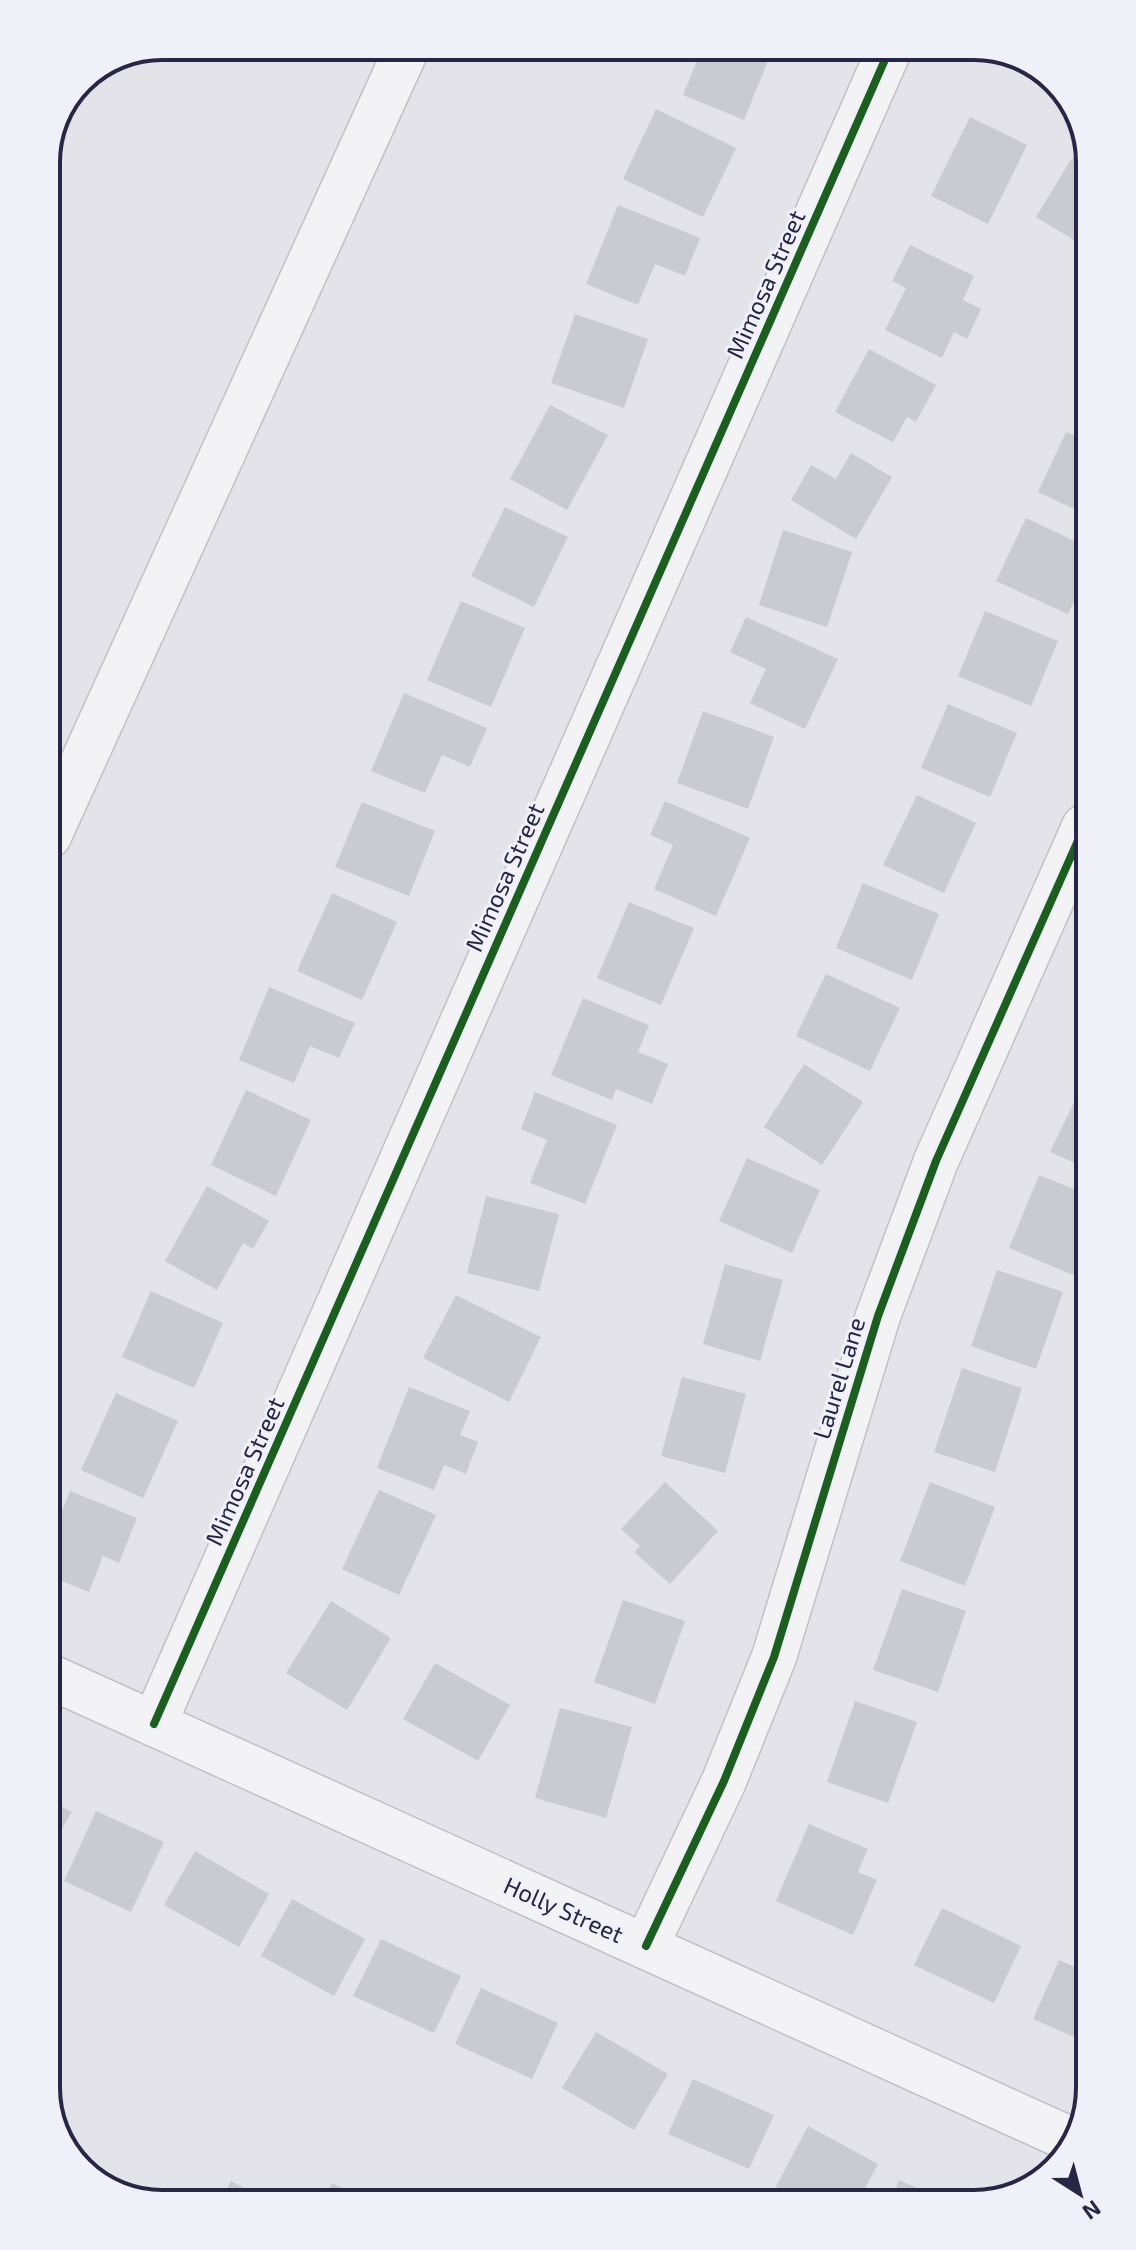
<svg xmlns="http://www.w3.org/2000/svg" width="1136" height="2250" viewBox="0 0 1136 2250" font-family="'Exo 2',sans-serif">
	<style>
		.building { fill: #cacad1 }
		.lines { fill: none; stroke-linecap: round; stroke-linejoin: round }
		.minor-casing { stroke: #c0c0c7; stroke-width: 47 }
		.minor { stroke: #f3f3f5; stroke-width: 44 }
		.cycleway-casing { stroke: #f0f1f8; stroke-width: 13 }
		.cycleway { stroke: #1b5e20; stroke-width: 8 }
		.labels { text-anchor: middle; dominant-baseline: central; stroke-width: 6; stroke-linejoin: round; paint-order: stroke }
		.street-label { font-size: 24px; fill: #272745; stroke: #f0f1f8 }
		.rim { fill: none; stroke: #272745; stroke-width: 4 }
	</style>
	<rect width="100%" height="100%" fill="#e3e3e9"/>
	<!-- building -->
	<g class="building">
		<path d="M703 46H774L744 120 683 95Z"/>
		<path d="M656 109 736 148 703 217 623 179Z"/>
		<path d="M970 117 1027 145 988 224 931 196Z"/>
		<path d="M1072 158 1082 164V245L1036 217Z"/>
		<path d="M618 205 700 238 685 276 655 264 638 305 586 284Z"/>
		<path d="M910 245 974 276 963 300 981 309 967 339 954 332 942 358 885 330 906 288 892 281Z"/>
		<path d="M575 314 648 339 624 408 551 383Z"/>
		<path d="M869 349 936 385 916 422 907 417 893 442 835 412Z"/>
		<path d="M550 405 608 435 567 510 510 479Z"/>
		<path d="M1066 432 1083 439V513L1038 492Z"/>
		<path d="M851 453 892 477 856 539 791 500 811 465 836 479Z"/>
		<path d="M505 507 568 537 534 607 471 576Z"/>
		<path d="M1026 518 1083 545V583L1068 614 996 581Z"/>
		<path d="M783 530 852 552 827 627 759 605Z"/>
		<path d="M461 601 525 628 491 707 427 680Z"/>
		<path d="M985 611 1058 641 1031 706 958 676Z"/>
		<path d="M746 617 838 659 805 729 750 703 766 669 730 652Z"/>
		<path d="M404 693 487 728 470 767 442 755 425 793 371 771Z"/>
		<path d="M948 704 1017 733 990 797 921 768Z"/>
		<path d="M703 711 774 737 748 809 677 783Z"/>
		<path d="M917 795 976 823 944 893 883 865Z"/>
		<path d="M665 801 750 838 716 916 654 889 673 845 650 835Z"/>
		<path d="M362 802 435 831 409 896 335 867Z"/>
		<path d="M863 883 939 914 912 980 836 948Z"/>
		<path d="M332 893 397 922 362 1000 297 971Z"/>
		<path d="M629 902 694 928 661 1005 597 978Z"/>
		<path d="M826 974 900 1008 870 1071 796 1036Z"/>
		<path d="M269 987 355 1023 339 1058 310 1046 294 1083 239 1060Z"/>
		<path d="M583 998 649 1025 638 1052 668 1064 652 1104 616 1089 612 1100 551 1075Z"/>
		<path d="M804 1064 863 1102 822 1165 764 1127Z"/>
		<path d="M246 1090 311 1120 276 1196 211 1165Z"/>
		<path d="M1080 1090 1086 1092V1168L1050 1152Z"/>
		<path d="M535 1092 617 1125 585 1204 530 1183 547 1140 521 1129Z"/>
		<path d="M747 1158 820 1190 792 1253 719 1221Z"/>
		<path d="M1039 1175 1086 1194V1243L1073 1275 1009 1248Z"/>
		<path d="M207 1186 269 1221 253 1249 243 1243 217 1290 165 1261Z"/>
		<path d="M486 1196 559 1214 539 1291 467 1273Z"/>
		<path d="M725 1264 783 1280 760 1361 703 1344Z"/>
		<path d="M997 1270 1063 1292 1036 1369 971 1346Z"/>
		<path d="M151 1291 223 1323 194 1388 122 1357Z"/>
		<path d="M456 1295 541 1337 509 1402 423 1358Z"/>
		<path d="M962 1368 1022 1388 995 1472 934 1452Z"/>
		<path d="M682 1377 746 1394 725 1473 661 1456Z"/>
		<path d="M409 1387 470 1411 460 1435 478 1442 466 1474 444 1465 434 1490 377 1468Z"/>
		<path d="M116 1393 178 1421 143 1498 81 1470Z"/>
		<path d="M665 1482 718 1531 670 1584 634 1552 640 1546 621 1529Z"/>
		<path d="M930 1482 995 1507 965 1586 900 1561Z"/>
		<path d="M379 1490 436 1515 399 1595 342 1569Z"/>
		<path d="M70 1491 137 1518 119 1563 103 1556 89 1592 52 1577V1536Z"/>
		<path d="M902 1589 966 1611 938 1692 873 1670Z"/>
		<path d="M623 1600 685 1621 655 1704 594 1682Z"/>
		<path d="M331 1601 391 1638 347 1710 286 1673Z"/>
		<path d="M435 1663 510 1705 478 1761 403 1719Z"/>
		<path d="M855 1701 917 1722 888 1803 827 1782Z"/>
		<path d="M560 1708 632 1727 606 1818 535 1798Z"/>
		<path d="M53 1802 72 1812 53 1844Z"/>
		<path d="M96 1811 164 1842 131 1912 64 1881Z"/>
		<path d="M809 1824 868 1849 858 1872 877 1880 853 1935 776 1901Z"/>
		<path d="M195 1851 269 1894 239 1947 164 1905Z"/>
		<path d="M292 1899 365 1939 334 1996 261 1956Z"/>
		<path d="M942 1908 1021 1946 994 2003 914 1965Z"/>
		<path d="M381 1939 461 1976 434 2033 353 1996Z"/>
		<path d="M1059 1960 1089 1973 1090 2044 1033 2019Z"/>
		<path d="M481 1988 558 2023 532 2079 455 2044Z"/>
		<path d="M596 2032 668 2074 634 2130 562 2088Z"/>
		<path d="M693 2079 774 2115 749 2169 668 2134Z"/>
		<path d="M808 2126 878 2164 860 2197 770 2198Z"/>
		<path d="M899 2180 935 2196 892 2197Z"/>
		<path d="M231 2181 273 2203H220Z"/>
		<path d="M332 2183 363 2198 362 2202H323Z"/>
	</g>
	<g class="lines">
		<defs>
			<g id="minor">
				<path d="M49 836 408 46"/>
				<path d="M53 1678 1074 2141"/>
				<path d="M154 1724 891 46"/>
				<path d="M646 1946 724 1781 774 1657 878 1316 936 1161 1084 827"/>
			</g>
		</defs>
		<!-- minor casing -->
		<use href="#minor" class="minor-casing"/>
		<!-- minor -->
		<use href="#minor" class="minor"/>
		<defs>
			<g id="cycleway">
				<path d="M154 1724 891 46"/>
				<path d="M646 1946 724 1781 774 1657 878 1316 936 1161 1084 827"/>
			</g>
		</defs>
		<!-- cycleway casing -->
		<use href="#cycleway" class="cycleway-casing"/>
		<!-- cycleway -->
		<use href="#cycleway" class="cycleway"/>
	</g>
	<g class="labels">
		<!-- street labels -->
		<g class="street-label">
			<text transform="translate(765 284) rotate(-66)">Mimosa Street</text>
			<text transform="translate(504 877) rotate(-66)">Mimosa Street</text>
			<text transform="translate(838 1378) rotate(-73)">Laurel Lane</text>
			<text transform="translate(244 1471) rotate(-66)">Mimosa Street</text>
			<text transform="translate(564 1909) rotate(24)">Holly Street</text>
		</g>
	</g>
	<!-- crop -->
	<path d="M0 0H1136V2250H0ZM162 60H974A102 102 0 0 1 1076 162V2088A102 102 0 0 1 974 2190H162A102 102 0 0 1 60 2088V162A102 102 0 0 1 162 60Z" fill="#f0f1f8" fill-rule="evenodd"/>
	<path class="rim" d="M162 60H974A102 102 0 0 1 1076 162V2088A102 102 0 0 1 974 2190H162A102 102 0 0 1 60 2088V162A102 102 0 0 1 162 60Z"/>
	<!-- north arrow -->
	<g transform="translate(1080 2194) rotate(144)" stroke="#f0f1f8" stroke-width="6" paint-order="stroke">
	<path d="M0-6L14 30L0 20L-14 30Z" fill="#272745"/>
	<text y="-12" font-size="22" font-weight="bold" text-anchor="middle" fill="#272745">N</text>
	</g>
</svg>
